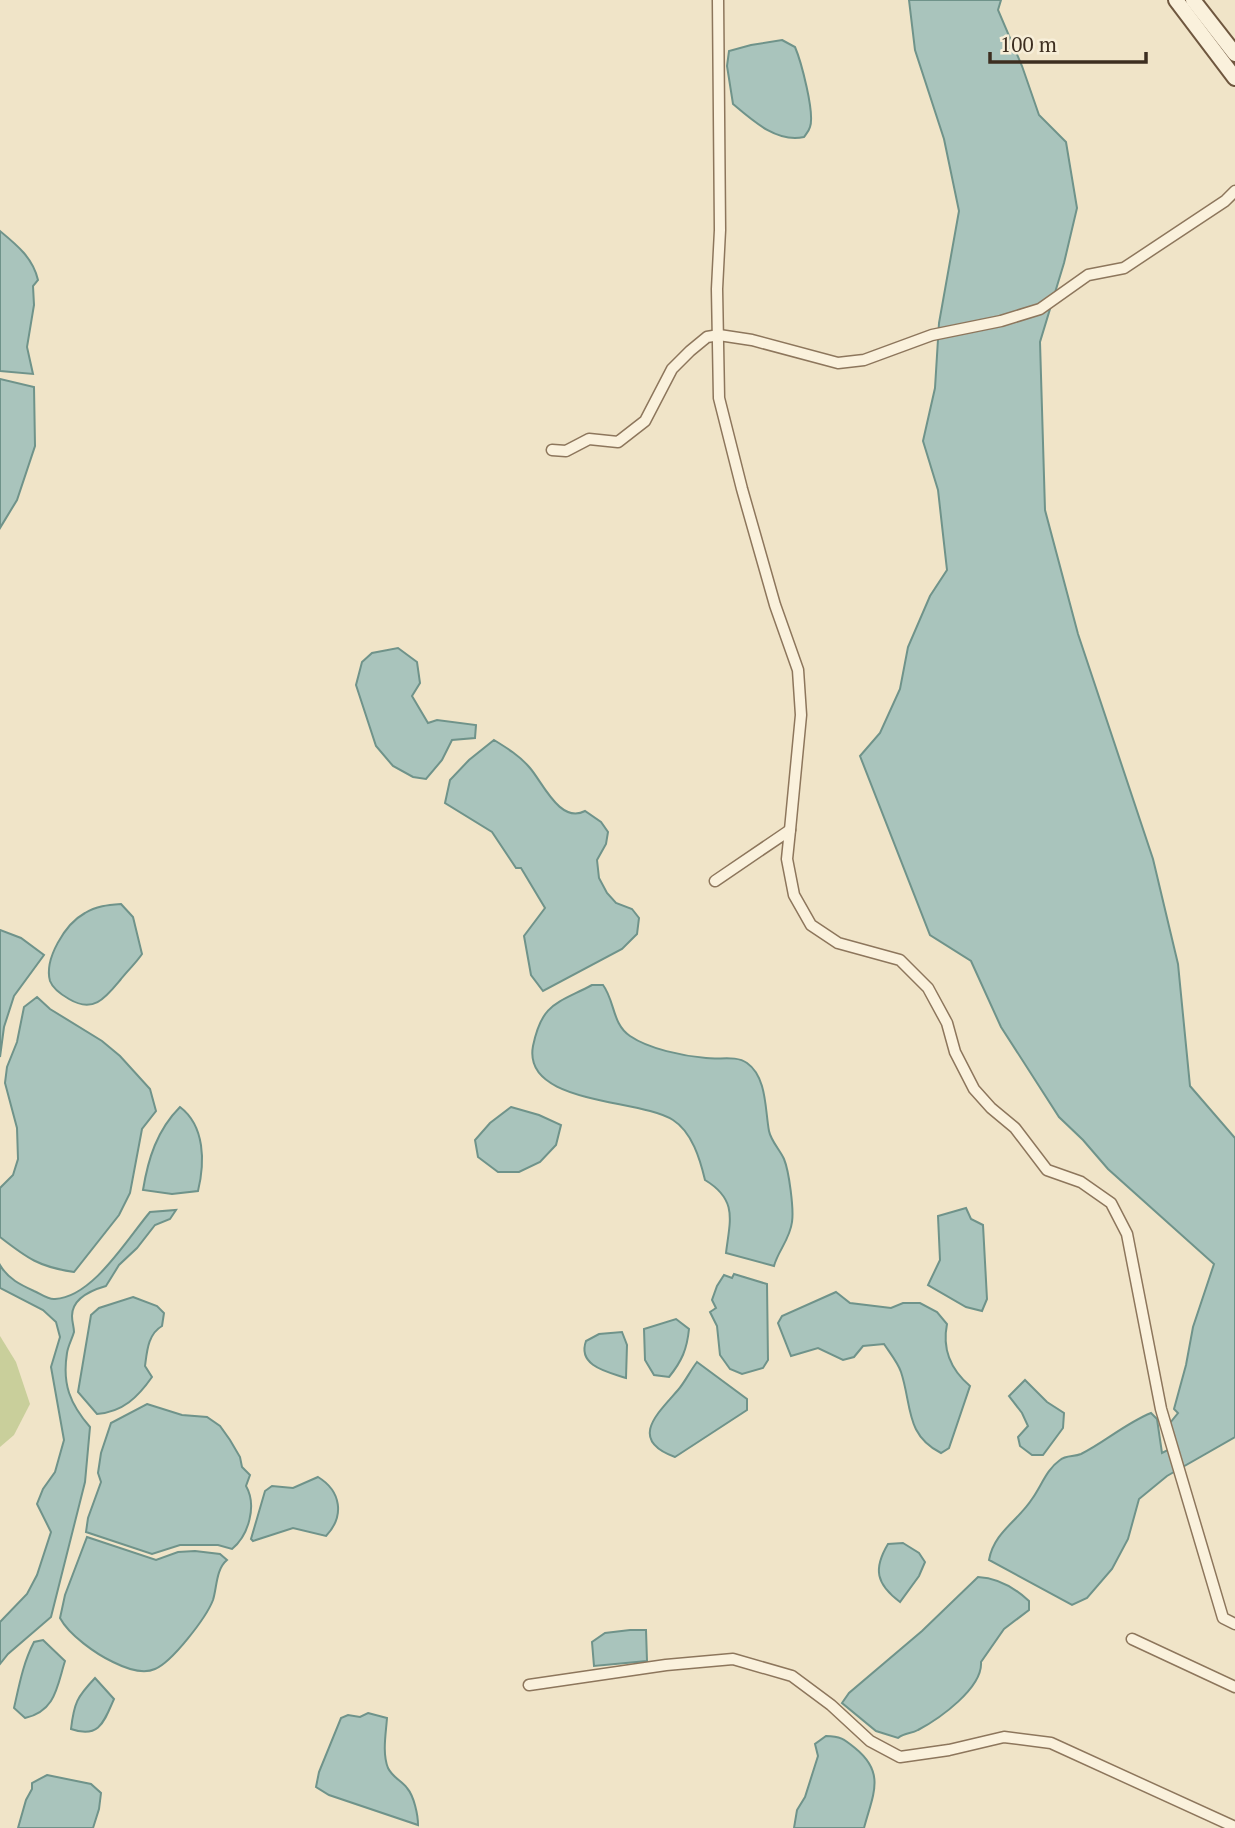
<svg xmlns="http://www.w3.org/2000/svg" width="1235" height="1828" viewBox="0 0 1235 1828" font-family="'PT Serif',serif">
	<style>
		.green { fill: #c9cf9b }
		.water { fill: #a9c4bc; stroke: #6f938a; stroke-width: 2 }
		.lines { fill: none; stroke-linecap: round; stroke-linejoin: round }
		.street-casing { stroke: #8d765c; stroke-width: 13 }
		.secondary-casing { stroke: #6f573f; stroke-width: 18 }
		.street { stroke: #faf1dc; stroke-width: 10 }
		.secondary { stroke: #faf1dc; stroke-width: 14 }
	</style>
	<rect width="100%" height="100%" fill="#f0e4c8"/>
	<!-- green -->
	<path class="green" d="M0 1336 16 1362 30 1404 14 1435 0 1447Z"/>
	<!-- water -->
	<g class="water">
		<path d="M909 0H1001L998 10 1022 66 1039 115 1066 142 1077 208 1064 263 1040 342 1045 510 1078 634 1153 859 1178 964 1190 1086 1235 1138V1437L1167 1476 1139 1499 1128 1539 1112 1569 1087 1598 1072 1605 989 1560C994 1532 1018 1521 1032 1499 1042 1485 1046 1470 1060 1460 1066 1455 1074 1457 1081 1454 1105 1442 1126 1423 1151 1413L1157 1419 1162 1453 1174 1447 1170 1423 1178 1413 1174 1409 1186 1365 1193 1327 1214 1264 1108 1169 1083 1140 1059 1117 1001 1027 971 961 930 935 860 756 880 733 900 689 908 647 930 596 947 570 938 490 923 441 935 388 939 323 959 211 944 139 915 50Z"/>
		<path d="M782 40 795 47C801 61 815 113 810 127 809 131 806 134 804 137 777 143 753 121 733 104L727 66 729 51 751 45Z"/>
		<path d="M0 231C17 245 33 258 38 280L33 286 34 305 27 347 33 374 0 371Z"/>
		<path d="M0 379 34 387 35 446 17 500 0 528Z"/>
		<path d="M398 648 417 662 420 683 412 696 428 723 437 720 476 725 475 738 452 740 442 760 426 779 413 777 393 766 376 746 356 685 362 662 372 653Z"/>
		<path d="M494 740C507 748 520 756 530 768 543 783 560 824 585 811L601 822 608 832 606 844 597 860 599 878 607 893 616 903 632 909 639 918 637 934 622 949 543 991 531 975 524 936 545 908 521 868H516L492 832 445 803 450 780 469 760Z"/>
		<path d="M121 904 133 917 142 954C136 963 128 970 121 979 106 997 94 1014 69 999 62 995 53 989 50 981 44 959 65 924 85 913 96 906 108 905 121 904Z"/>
		<path d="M0 930 21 938 44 955 14 996 4 1027 0 1057Z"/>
		<path d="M592 985H603C615 1001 612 1024 630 1036 649 1049 683 1056 706 1058 719 1060 736 1055 747 1063 767 1077 765 1110 769 1131 771 1141 780 1150 784 1159 789 1171 794 1209 792 1222 790 1239 778 1251 774 1266L726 1253C730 1220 738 1200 705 1180 700 1159 692 1132 673 1120 639 1098 522 1105 533 1046 542 1003 556 1004 592 985Z"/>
		<path d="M37 997 50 1009 102 1041 120 1056 150 1089 156 1111 142 1129 130 1193 119 1215 74 1272C39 1267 27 1258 0 1237V1188L13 1175 18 1159 17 1128 5 1083 7 1067 17 1042 24 1007Z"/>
		<path d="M180 1107C205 1126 205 1162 198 1191L172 1194 143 1190C148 1159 157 1130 180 1107Z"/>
		<path d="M511 1107 539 1115 561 1125 556 1145 540 1162 519 1172H498L478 1157 475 1140 490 1123Z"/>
		<path d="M966 1208 971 1219 983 1225 987 1299 982 1311 966 1307 928 1285 940 1260 938 1216Z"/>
		<path d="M176 1210 170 1219 155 1225 137 1248 119 1265 106 1286C92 1290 72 1298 72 1316 72 1322 74 1327 74 1332 72 1339 68 1346 67 1353 62 1384 70 1404 90 1427L85 1482 51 1617 8 1654 0 1664V1622L27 1594 37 1575 51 1532 37 1504 43 1489 55 1472 64 1440 51 1367 60 1337 56 1322 43 1310 0 1288V1265C8 1279 21 1285 34 1291 41 1294 48 1300 55 1299 93 1297 127 1239 150 1212Z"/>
		<path d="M734 1274 767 1284 768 1360 763 1368 742 1374 730 1369 720 1355 717 1326 710 1312 716 1308 712 1300 717 1286 724 1275 732 1278Z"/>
		<path d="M836 1292 850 1303 891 1308 903 1303H920L937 1312 947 1324C942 1349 950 1369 970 1386L949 1448 941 1453C905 1435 912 1405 901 1372 898 1363 890 1353 884 1344L863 1346 854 1357 843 1360 818 1348 791 1356 778 1323 782 1316Z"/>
		<path d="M133 1297 157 1306 164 1313 162 1326C148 1334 147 1351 145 1366L152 1377C138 1397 123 1412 97 1414L78 1392 91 1315 99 1308Z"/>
		<path d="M676 1319 689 1329C687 1349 682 1361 669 1377L654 1375 645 1360 644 1329Z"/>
		<path d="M622 1332 627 1345 626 1378C608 1372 577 1366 586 1341L599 1334Z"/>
		<path d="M697 1362 747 1399V1410L675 1457C628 1440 657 1414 678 1390 685 1382 690 1371 697 1362Z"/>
		<path d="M1025 1380 1047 1402 1064 1413 1063 1428 1043 1455H1032L1020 1446 1018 1437 1028 1426 1022 1413 1009 1396Z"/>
		<path d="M147 1404 182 1415 207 1417 220 1426 230 1440 240 1457 242 1467 250 1475 246 1486C257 1505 249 1535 232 1549L218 1545H180L152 1554 86 1532 88 1518 101 1482 98 1473 101 1453 111 1423Z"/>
		<path d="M318 1477C341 1491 345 1516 326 1536L293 1528 253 1541 251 1539 265 1491 272 1486 293 1488Z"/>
		<path d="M87 1537 156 1560 178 1552 195 1551 220 1554 227 1560C216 1569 217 1587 213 1600 206 1618 172 1662 155 1669 142 1675 125 1668 113 1662 96 1654 69 1635 60 1618L65 1595Z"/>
		<path d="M903 1543 919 1553 925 1562 919 1576 900 1602C876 1584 873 1569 888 1544Z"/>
		<path d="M978 1577C998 1578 1015 1588 1029 1601V1610L1004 1629 981 1662C983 1688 939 1719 918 1730 911 1734 905 1732 898 1738L876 1731 842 1703 849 1693 922 1631Z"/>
		<path d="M630 1630H646L647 1661 594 1666 592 1642 605 1633Z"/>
		<path d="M43 1640 65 1661C57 1686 56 1711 25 1718L14 1708C19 1686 23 1663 34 1642Z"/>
		<path d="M95 1678 114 1699C104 1722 99 1739 71 1729 74 1703 77 1697 95 1678Z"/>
		<path d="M368 1713 387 1718C386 1733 382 1753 388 1768 393 1778 401 1780 407 1788 414 1796 418 1815 418 1825L329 1795 316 1787 319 1772 341 1718 348 1715 360 1717Z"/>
		<path d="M826 1736C840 1736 844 1739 855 1748 886 1773 873 1794 864 1828H794L797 1810 805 1797 818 1756 815 1744Z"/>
		<path d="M47 1775 91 1784 101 1793 99 1809 93 1828H18L26 1800 32 1789V1783Z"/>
	</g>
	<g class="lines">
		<defs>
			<g id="street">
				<path d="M718 0 720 230 717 289 719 398 742 489 775 605 798 670 801 715 790 830"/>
				<path d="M552 450 566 451 589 439 618 442 645 421 672 369 690 351 707 337 719 335 752 340 838 363 864 360 932 335 1001 321 1040 309 1088 275 1124 268 1225 201 1235 191"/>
				<path d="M715 881 790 830 787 859 794 895 811 925 838 943 900 960 928 988 947 1023 955 1052 974 1089 991 1108 1015 1128 1047 1170 1081 1182 1111 1203 1127 1234 1161 1409 1223 1618 1235 1624"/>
				<path d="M1132 1639 1235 1687"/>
				<path d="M529 1685 666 1665 733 1659 792 1676 831 1705 870 1741 900 1757 949 1750 1004 1737 1051 1743 1235 1827"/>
			</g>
			<g id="secondary">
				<path d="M1176 0 1235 78"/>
				<path d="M1193 0 1235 54"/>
			</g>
		</defs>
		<!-- street casing -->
		<use href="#street" class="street-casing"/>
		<!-- secondary casing -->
		<use href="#secondary" class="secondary-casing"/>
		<!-- street -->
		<use href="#street" class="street"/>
		<!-- secondary -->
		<use href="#secondary" class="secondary"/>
	</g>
	<!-- scale -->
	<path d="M990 52v10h156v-10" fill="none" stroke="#3d2e20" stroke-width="3.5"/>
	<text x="1000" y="52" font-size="21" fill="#3d2e20" stroke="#f7eed8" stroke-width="5" paint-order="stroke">100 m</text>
</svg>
